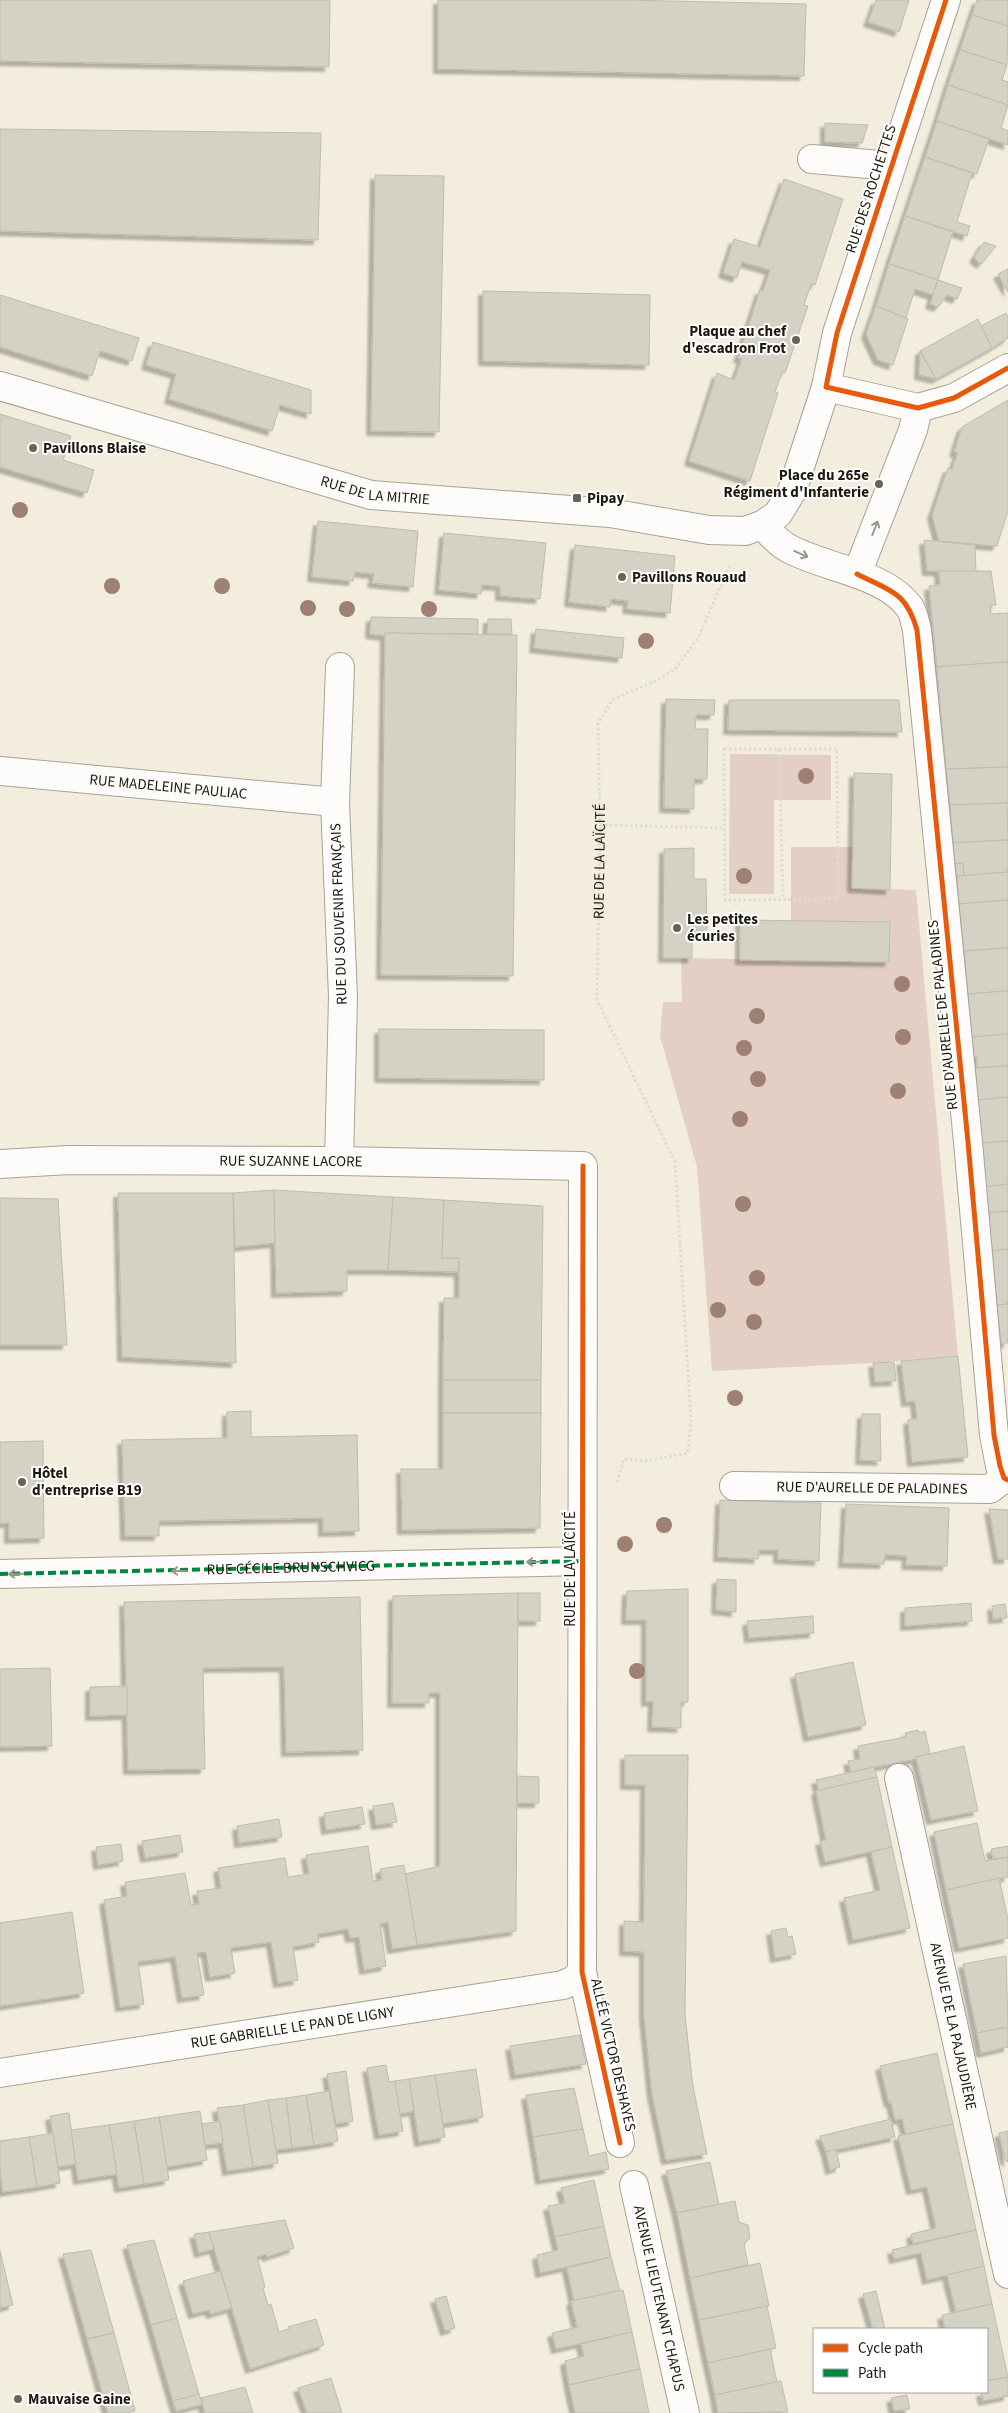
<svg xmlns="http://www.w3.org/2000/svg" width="1008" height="2413" viewBox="0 0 1008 2413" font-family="'Source Sans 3',sans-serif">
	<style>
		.green { fill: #e3cfc4 }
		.building { fill: #d3d2c5; stroke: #bdbcb0; filter: url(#shadow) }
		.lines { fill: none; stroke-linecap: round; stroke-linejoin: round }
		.minor-casing { stroke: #a7a397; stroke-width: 30 }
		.path { stroke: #dddcd7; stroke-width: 3; stroke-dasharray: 2.5 2.5; stroke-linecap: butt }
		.minor { stroke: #fdfcfa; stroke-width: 28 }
		.quiet { stroke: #00873e; stroke-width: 4; stroke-dasharray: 8 4; stroke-linecap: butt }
		.cycleway-casing { stroke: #fff; stroke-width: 8 }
		.cycleway { stroke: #e8590c; stroke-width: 5 }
		.tree { fill: #9f8173 }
		.oneway { stroke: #989690 }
		.poi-dot { fill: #686357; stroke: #fff; stroke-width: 2 }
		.labels { text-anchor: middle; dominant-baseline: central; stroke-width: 4; stroke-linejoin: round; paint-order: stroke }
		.street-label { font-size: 15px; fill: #1d190f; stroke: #fff }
		.poi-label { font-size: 15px; font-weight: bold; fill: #1d190f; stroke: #fff; text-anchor: start }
	</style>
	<defs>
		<filter id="shadow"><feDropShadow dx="-4.5" dy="4.5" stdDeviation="1" flood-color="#0004"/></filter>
	</defs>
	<rect width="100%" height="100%" fill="#f3eddd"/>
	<!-- green -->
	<g class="green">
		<path d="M730 754 831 755V800H774V894H729Z"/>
		<path d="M791 847H853L852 888 916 890 958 1356 873 1363 712 1371 697 1167 660 1036 663 1002H682L681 958 889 962V922L791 921Z"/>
	</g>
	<!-- building -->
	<g class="building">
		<path d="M0 0H330L329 67 0 61Z"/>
		<path d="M438 0H625L806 4 804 76 438 69Z"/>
		<path d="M876 0H909L899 32 868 22Z"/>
		<path d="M977 0H1008V26L972 15Z"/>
		<path d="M972 15 1008 26 1007 65 960 50Z"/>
		<path d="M960 50 1007 65 1002 80 1008 82V105L948 85Z"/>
		<path d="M948 85 1008 105 1001 128 1008 131V145L937 121Z"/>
		<path d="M937 121 989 139 977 174 925 157Z"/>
		<path d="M825 123 868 125 862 143 825 142Z"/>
		<path d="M0 129 321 133 318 240 0 231Z"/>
		<path d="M925 157 972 173 957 222 970 226 967 236 905 216Z"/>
		<path d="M375 175 444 176 439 432 371 431Z"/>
		<path d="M784 179 843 199 815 285 811 284 804 305 808 306 785 373 782 372 775 392 778 393 750 481 689 461 717 373 734 380 742 359 738 358 760 290 763 291 770 270 742 262 737 278 723 273 734 239 760 247Z"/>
		<path d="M905 216 953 232 938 280 889 264Z"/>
		<path d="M984 242 996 246 981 264 974 258Z"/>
		<path d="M889 264 938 280 933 295 915 289 906 318 876 306Z"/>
		<path d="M1008 269V292L998 274Z"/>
		<path d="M938 280 962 288 957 299 947 295 938 307 930 304Z"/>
		<path d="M483 291 650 295 649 365 483 361Z"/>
		<path d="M0 295 139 338 132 361 100 351 92 376 0 347Z"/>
		<path d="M876 306 908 319 893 365 878 360 866 334Z"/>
		<path d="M1006 313 1008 317V338L992 348 981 326Z"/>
		<path d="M978 319 992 348 936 379 920 351Z"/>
		<path d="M153 342 311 390V414L280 405 272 431 169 399 176 374 146 365Z"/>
		<path d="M920 351 936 379 919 375Z"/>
		<path d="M1008 400V511L997 546 939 541 932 515 948 468 952 469 958 453 954 452 962 427Z"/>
		<path d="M0 414 71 436 63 460 94 470 87 493 0 467Z"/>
		<path d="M318 521 418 531 413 587 372 583 374 574 355 572 353 581 312 577Z"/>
		<path d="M444 533 546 543 540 599 500 596V586L482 585 481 594 439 590Z"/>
		<path d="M924 540 975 545 976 572 927 571Z"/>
		<path d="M575 545 675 556 670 613 627 609 628 601 611 599 610 607 569 602Z"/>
		<path d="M939 571H991L996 605H990L991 614 1008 613V662L937 667 929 586 940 585Z"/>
		<path d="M371 617 478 619V634L385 633V636L370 634Z"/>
		<path d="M488 619H511L512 634H487Z"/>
		<path d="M536 629 624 638 622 658 534 648Z"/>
		<path d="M385 633 517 635 513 976 381 975Z"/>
		<path d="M1004 662H1008V767L946 769 937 667Z"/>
		<path d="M666 699 715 700 714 715H696L695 729H708L707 779H694V809L664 808Z"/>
		<path d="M729 700H899L902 732 728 730Z"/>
		<path d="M1008 767V803L950 805 946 769Z"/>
		<path d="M854 773 892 774 890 890 852 888Z"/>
		<path d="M1007 803 1008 840 953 843 950 805Z"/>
		<path d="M1008 840V872L964 876 963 863 955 864 953 843Z"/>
		<path d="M694 848V879H706L707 930H692V958H663L664 849Z"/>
		<path d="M963 863 964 876H957L955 864Z"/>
		<path d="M1008 872V900L959 904 957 876Z"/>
		<path d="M1008 900V948L964 951 959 904Z"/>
		<path d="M740 920 890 922 889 962 740 960Z"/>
		<path d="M1008 948V991L968 994 964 951Z"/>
		<path d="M1005 991H1008V1034L972 1037 968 994Z"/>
		<path d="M379 1029 544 1030V1080L379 1078Z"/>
		<path d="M1008 1034V1066L977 1068V1056H974L972 1037Z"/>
		<path d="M1008 1066V1097L978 1100 975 1068Z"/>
		<path d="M1008 1097V1141L982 1143 978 1100Z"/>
		<path d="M1008 1141V1184L986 1187 982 1143Z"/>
		<path d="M1008 1184V1211L989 1213 986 1187Z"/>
		<path d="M274 1190 275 1243 235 1247 233 1193Z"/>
		<path d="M274 1190 393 1197 388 1270H347V1291L276 1293Z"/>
		<path d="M118 1193H233L236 1363 122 1357Z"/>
		<path d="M393 1197 444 1200 442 1258H459V1272L388 1270Z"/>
		<path d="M0 1198 58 1199 67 1345H0Z"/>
		<path d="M444 1200 543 1206 541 1380H443L444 1298H459V1258H442Z"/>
		<path d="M1008 1211V1249L992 1251 989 1213Z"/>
		<path d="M1008 1249V1304L997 1305 992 1251Z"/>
		<path d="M1008 1304V1343H1001L997 1305Z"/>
		<path d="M958 1356 968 1457 912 1462 908 1420 917 1419 915 1401 906 1402 901 1361Z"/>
		<path d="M894 1362 896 1381 875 1382 873 1363Z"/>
		<rect x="443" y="1380" width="98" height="33"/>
		<path d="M251 1411V1437L357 1435 359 1531 323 1532V1518L159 1521V1536H125L122 1440 227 1438V1412Z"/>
		<path d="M443 1413H541L540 1528 402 1530 401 1469H443Z"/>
		<path d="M862 1414H880L881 1461 860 1460Z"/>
		<path d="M43 1441 44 1538 9 1539V1523H0V1442Z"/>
		<path d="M720 1500 821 1503 819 1561 778 1559V1550H759L758 1559 718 1557Z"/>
		<path d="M846 1504 949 1508 947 1566 906 1565 907 1556 885 1555 884 1564 843 1563Z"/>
		<path d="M989 1509 1008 1510V1559H998Z"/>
		<path d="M717 1579 736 1580V1612L716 1610Z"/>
		<path d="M688 1589V1702H681V1728L652 1727 653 1701 646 1702V1620H626L627 1591Z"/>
		<path d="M518 1593 516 1931 417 1945 405 1874 440 1866V1693H429V1703H392L393 1596Z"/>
		<rect x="518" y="1593" width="22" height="28"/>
		<path d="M360 1597 363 1750 286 1752 284 1667 203 1668 205 1769 128 1770 124 1602Z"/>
		<path d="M971 1603 972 1621 905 1626V1608Z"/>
		<path d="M1005 1604 1007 1618 993 1619 992 1606Z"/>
		<path d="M813 1616 814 1633 749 1638 747 1621Z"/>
		<path d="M853 1662 866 1725 808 1737 795 1674Z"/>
		<path d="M50 1668 52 1746 0 1747V1669Z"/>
		<path d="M127 1686V1715L90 1716V1687Z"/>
		<path d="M918 1730 919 1733 925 1731 930 1754 916 1759 851 1772 848 1761 860 1759 858 1746 906 1737 905 1733Z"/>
		<path d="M964 1746 978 1811 931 1820 916 1757Z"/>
		<path d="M625 1755H688L685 2015 693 2087 707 2154 666 2160 652 2094 644 2016V1952L624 1951V1921L644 1922 645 1785H625Z"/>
		<path d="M874 1767 877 1777 819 1791 816 1780Z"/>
		<path d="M517 1776 539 1777V1803H517Z"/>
		<path d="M877 1777 892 1847 825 1862 820 1841 826 1840 816 1791Z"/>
		<path d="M393 1803 397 1822 376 1825 373 1806Z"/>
		<path d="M362 1807 365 1824 326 1830 324 1813Z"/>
		<path d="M279 1819 282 1837 239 1843 237 1826Z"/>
		<path d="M977 1823 985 1861 1008 1857V1877L946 1890 934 1832Z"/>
		<path d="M180 1835 183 1852 145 1858 142 1841Z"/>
		<path d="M121 1844 123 1861 98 1865 96 1847Z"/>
		<path d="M368 1846 373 1881 382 1880 380 1869 404 1865 417 1945 392 1949 388 1922 380 1924 386 1966 364 1970 359 1937 350 1938 348 1929 318 1934 319 1942 293 1947 298 1980 278 1983 271 1942 231 1948 235 1973 210 1977 206 1952 197 1953 204 1995 182 1998 175 1957 138 1962 144 2004 120 2007 104 1900 127 1896 125 1882 185 1873 191 1905 199 1904 197 1891 221 1888 218 1868 285 1858 288 1877 309 1874 306 1855Z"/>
		<path d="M1008 1846V1857L993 1859 991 1849Z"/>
		<path d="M892 1847 910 1928 853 1940 844 1898 880 1890 871 1852Z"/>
		<path d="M999 1878 1008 1919V1938L959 1948 946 1890Z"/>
		<path d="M72 1912 84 1993 0 2006V1923Z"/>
		<path d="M786 1928 788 1937 792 1936 796 1954 775 1958 771 1931Z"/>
		<path d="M1006 1956 1008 2027 977 2033 963 1964Z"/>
		<path d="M1008 2027V2047L981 2053 977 2033Z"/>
		<path d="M580 2035 586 2064 515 2075 510 2046Z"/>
		<path d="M937 2053 953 2124 906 2134 902 2119 895 2120 891 2102 889 2103 880 2066Z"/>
		<path d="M386 2065 389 2082 395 2081 403 2131 379 2135 367 2068Z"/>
		<path d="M476 2069 483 2117 442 2124 435 2075Z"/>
		<path d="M346 2071 353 2121 336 2124 327 2074Z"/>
		<path d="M435 2075 445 2137 419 2142 409 2079Z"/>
		<path d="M409 2079 414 2111 400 2114 395 2081Z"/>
		<path d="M574 2088 583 2129 533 2137 526 2095Z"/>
		<path d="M329 2091 338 2141 314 2145 306 2095Z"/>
		<path d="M306 2095 314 2145 292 2148 286 2098Z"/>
		<path d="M286 2098 292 2148 275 2150 268 2100Z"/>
		<path d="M268 2100 278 2163 253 2167 243 2105Z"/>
		<path d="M243 2105 253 2167 227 2171 217 2108Z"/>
		<path d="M200 2111 207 2160 167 2167 159 2117Z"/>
		<path d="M69 2113 76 2164 58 2167 50 2116Z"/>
		<path d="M159 2117 169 2180 144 2184 134 2121Z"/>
		<path d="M891 2119 895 2137 826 2152 820 2136Z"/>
		<path d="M134 2121 144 2184 119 2188 109 2125Z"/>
		<path d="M220 2121 223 2143 205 2145 202 2124Z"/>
		<path d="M953 2124 976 2230 913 2244 911 2234 936 2228 927 2187 911 2190 898 2136Z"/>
		<path d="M109 2125 117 2174 78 2180 71 2130Z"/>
		<path d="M583 2129 589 2156 606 2152 609 2169 540 2180 533 2137Z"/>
		<path d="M1008 2131V2162L1005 2160 999 2133Z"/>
		<path d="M53 2133 60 2183 37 2187 29 2137Z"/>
		<path d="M29 2137 37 2187 3 2192 0 2172V2141Z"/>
		<path d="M836 2149 840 2167 830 2170 826 2152Z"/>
		<path d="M710 2162 719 2205 677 2213 666 2171Z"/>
		<path d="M594 2180 604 2226 555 2237 548 2206 565 2203 561 2188Z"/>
		<path d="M735 2201 739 2222 748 2225 750 2238 744 2244 748 2265 690 2278 677 2213Z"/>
		<path d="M285 2220 294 2248 267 2257 266 2254 257 2257 265 2287 263 2288 268 2305 271 2304 279 2332 289 2329 288 2327 316 2319 324 2345 250 2369 209 2232Z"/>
		<path d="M604 2226 611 2257 540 2273 537 2255 558 2250 555 2237Z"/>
		<path d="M976 2230 984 2266 927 2280 921 2253 894 2259 892 2250Z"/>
		<path d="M209 2232 214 2249 199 2253 194 2234Z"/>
		<path d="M154 2240 177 2318 151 2325 127 2245Z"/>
		<path d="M91 2250 114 2333 87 2339 63 2254Z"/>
		<path d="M0 2251 13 2305 0 2308Z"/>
		<path d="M611 2257 620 2291 574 2301 567 2268Z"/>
		<path d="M760 2263 769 2306 699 2320 690 2278Z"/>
		<path d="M984 2266 992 2304 956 2312 947 2275Z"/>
		<path d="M220 2271 232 2308 211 2314 209 2310 193 2314 183 2281Z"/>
		<path d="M623 2290 632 2332 556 2349 552 2333 577 2327 571 2301Z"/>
		<path d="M876 2291 885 2329H873L863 2294Z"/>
		<path d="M446 2296 455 2328 445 2331 435 2299Z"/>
		<path d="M992 2304 1008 2377 987 2381V2329H945L942 2315Z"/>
		<path d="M767 2306 776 2348 708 2363 699 2320Z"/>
		<path d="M177 2318 199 2394 173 2401 151 2325Z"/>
		<path d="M632 2332 640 2369 569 2385 565 2361 584 2356 581 2344Z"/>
		<path d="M114 2333 135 2411 127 2413H108L87 2339Z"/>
		<path d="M770 2349 777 2382 715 2395 708 2363Z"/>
		<path d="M640 2369 649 2413H575L569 2385Z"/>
		<path d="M1008 2377V2396L983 2401 981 2392H987V2381Z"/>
		<path d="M331 2378 342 2413H307L298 2388Z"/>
		<path d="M781 2381 788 2412 718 2413 715 2395Z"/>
		<path d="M245 2387 253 2413H205L201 2398Z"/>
		<path d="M199 2394 203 2404 176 2411 173 2401Z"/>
		<path d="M907 2395 910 2409 894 2411 891 2398Z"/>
	</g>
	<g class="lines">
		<defs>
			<g id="minor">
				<path d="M812 159 891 166"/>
				<path id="s2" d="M0 386 371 495 610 513 709 530 745 531 762 525 778 514 792 491 826 387 837 333 946 0"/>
				<path d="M826 387 918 408 954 398 1008 368"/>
				<path d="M762 525C770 533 778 543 788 548 823 568 886 573 910 608 914 614 915 623 917 630L968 1142 994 1435 1000 1466 1004 1478 1008 1480"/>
				<path d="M857 574 913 430 918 408"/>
				<path id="s3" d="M0 771 335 802"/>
				<path d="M339 1161 343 997 335 802 340 667"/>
				<path id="s4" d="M0 1164 69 1160 339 1161 583 1166 582 1972 620 2143"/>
				<path id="s5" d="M734 1486 990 1489 1004 1478"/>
				<path d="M0 1574 582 1561"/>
				<path id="s6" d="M899 1778 1008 2274"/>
				<path id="s7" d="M0 2073 563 1985 574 1980 582 1972"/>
				<path id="s8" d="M634 2185 685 2413"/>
			</g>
		</defs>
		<!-- minor casing -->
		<use href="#minor" class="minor-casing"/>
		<!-- path -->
		<g class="path">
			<path d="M724 749H837L838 899 725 900Z"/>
			<path d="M779 749 783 899"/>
			<path d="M600 825 724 828"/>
			<path id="s1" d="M617 1482 624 1459 645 1461 688 1453 691 1421 675 1162 597 1000 600 825 598 723 613 699 658 680 675 669 698 638 731 563"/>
		</g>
		<!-- minor -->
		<use href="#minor" class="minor"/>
		<!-- quiet -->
		<path class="quiet" id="s9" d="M0 1574 582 1561"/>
		<defs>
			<g id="cycleway">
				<path d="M946 0 837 333 826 387 918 408 954 398 1008 368"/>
				<path d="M857 574C890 591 906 591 917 630L968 1142 994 1435 1000 1466 1004 1478 1008 1480"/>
				<path d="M583 1166 582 1972 620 2143"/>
			</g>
		</defs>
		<!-- cycleway casing -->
		<use href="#cycleway" class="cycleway-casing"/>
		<!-- cycleway -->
		<use href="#cycleway" class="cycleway"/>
	</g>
	<!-- trees -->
	<g class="tree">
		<circle cx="20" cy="510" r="8"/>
		<circle cx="112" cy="586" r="8"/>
		<circle cx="222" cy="586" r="8"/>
		<circle cx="308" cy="608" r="8"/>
		<circle cx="347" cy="609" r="8"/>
		<circle cx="429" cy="609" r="8"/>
		<circle cx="646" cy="641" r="8"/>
		<circle cx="806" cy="776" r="8"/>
		<circle cx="744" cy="876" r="8"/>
		<circle cx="902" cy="984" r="8"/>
		<circle cx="757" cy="1016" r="8"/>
		<circle cx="903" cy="1037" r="8"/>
		<circle cx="744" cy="1048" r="8"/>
		<circle cx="758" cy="1079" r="8"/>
		<circle cx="898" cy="1091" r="8"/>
		<circle cx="740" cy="1119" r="8"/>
		<circle cx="743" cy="1204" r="8"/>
		<circle cx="757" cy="1278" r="8"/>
		<circle cx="718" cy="1310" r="8"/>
		<circle cx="754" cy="1322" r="8"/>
		<circle cx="735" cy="1398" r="8"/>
		<circle cx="664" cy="1525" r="8"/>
		<circle cx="625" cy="1544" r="8"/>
		<circle cx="637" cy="1671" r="8"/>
	</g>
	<!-- one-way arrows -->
	<defs><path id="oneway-shaft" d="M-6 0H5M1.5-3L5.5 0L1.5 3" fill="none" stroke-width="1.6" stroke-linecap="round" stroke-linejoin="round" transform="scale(1.25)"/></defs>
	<g class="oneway">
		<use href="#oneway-shaft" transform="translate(875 528) rotate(-69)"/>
		<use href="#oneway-shaft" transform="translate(801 554) rotate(24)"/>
		<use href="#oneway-shaft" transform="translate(534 1562) rotate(179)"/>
		<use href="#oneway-shaft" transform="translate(179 1571) rotate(179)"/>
		<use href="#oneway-shaft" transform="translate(16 1574) rotate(179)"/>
	</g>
	<!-- markers -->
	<g class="poi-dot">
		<circle cx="796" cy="340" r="5"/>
		<circle cx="33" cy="448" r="5"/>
		<circle cx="879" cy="484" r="5"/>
		<rect x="572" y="493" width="10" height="10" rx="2.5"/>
		<circle cx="622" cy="577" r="5"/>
		<circle cx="677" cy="928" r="5"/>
		<circle cx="22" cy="1482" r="5"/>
		<circle cx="18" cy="2399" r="5"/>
	</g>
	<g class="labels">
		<!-- street labels -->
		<g class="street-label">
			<text transform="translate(871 189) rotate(-72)">RUE DES ROCHETTES</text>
			<text stroke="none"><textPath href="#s2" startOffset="390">RUE DE LA MITRIE</textPath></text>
			<text stroke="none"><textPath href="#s3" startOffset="169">RUE MADELEINE PAULIAC</textPath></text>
			<text stroke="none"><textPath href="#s1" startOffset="699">RUE DE LA LAÏCITÉ</textPath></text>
			<text transform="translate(339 914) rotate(-92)">RUE DU SOUVENIR FRANÇAIS</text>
			<text transform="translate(943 1015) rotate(-96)">RUE D'AURELLE DE PALADINES</text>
			<text stroke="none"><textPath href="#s4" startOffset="291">RUE SUZANNE LACORE</textPath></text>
			<text stroke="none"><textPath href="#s5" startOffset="138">RUE D'AURELLE DE PALADINES</textPath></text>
			<text stroke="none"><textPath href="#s9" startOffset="291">RUE CÉCILE BRUNSCHVICG</textPath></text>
			<text transform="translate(570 1569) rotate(-90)">RUE DE LA LAÏCITÉ</text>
			<text stroke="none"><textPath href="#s6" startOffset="254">AVENUE DE LA PAJAUDIÈRE</textPath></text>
			<text stroke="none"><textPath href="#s7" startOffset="296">RUE GABRIELLE LE PAN DE LIGNY</textPath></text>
			<text transform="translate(613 2055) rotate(77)">ALLÉE VICTOR DESHAYES</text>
			<text stroke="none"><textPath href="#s8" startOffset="116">AVENUE LIEUTENANT CHAPUS</textPath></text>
		</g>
		<!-- poi labels -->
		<g class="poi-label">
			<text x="786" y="331" text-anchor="end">Plaque au chef<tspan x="786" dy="17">d'escadron Frot</tspan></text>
			<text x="43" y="448">Pavillons Blaise</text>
			<text x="869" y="475" text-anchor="end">Place du 265e<tspan x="869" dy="17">Régiment d'Infanterie</tspan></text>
			<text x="587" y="498">Pipay</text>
			<text x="632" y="577">Pavillons Rouaud</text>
			<text x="687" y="919">Les petites<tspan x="687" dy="17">écuries</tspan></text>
			<text x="32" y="1473">Hôtel<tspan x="32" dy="17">d'entreprise B19</tspan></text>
			<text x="28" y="2399">Mauvaise Gaine</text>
		</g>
	</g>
	<!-- legend -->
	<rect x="813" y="2328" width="175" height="65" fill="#ffffff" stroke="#a5a39f"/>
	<rect x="823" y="2344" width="25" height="8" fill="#e8590c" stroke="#a5a39f"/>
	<text x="858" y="2353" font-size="15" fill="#1d190f">Cycle path</text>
	<rect x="823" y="2369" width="25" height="8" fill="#00873e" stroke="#a5a39f"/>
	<text x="858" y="2378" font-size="15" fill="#1d190f">Path</text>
</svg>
